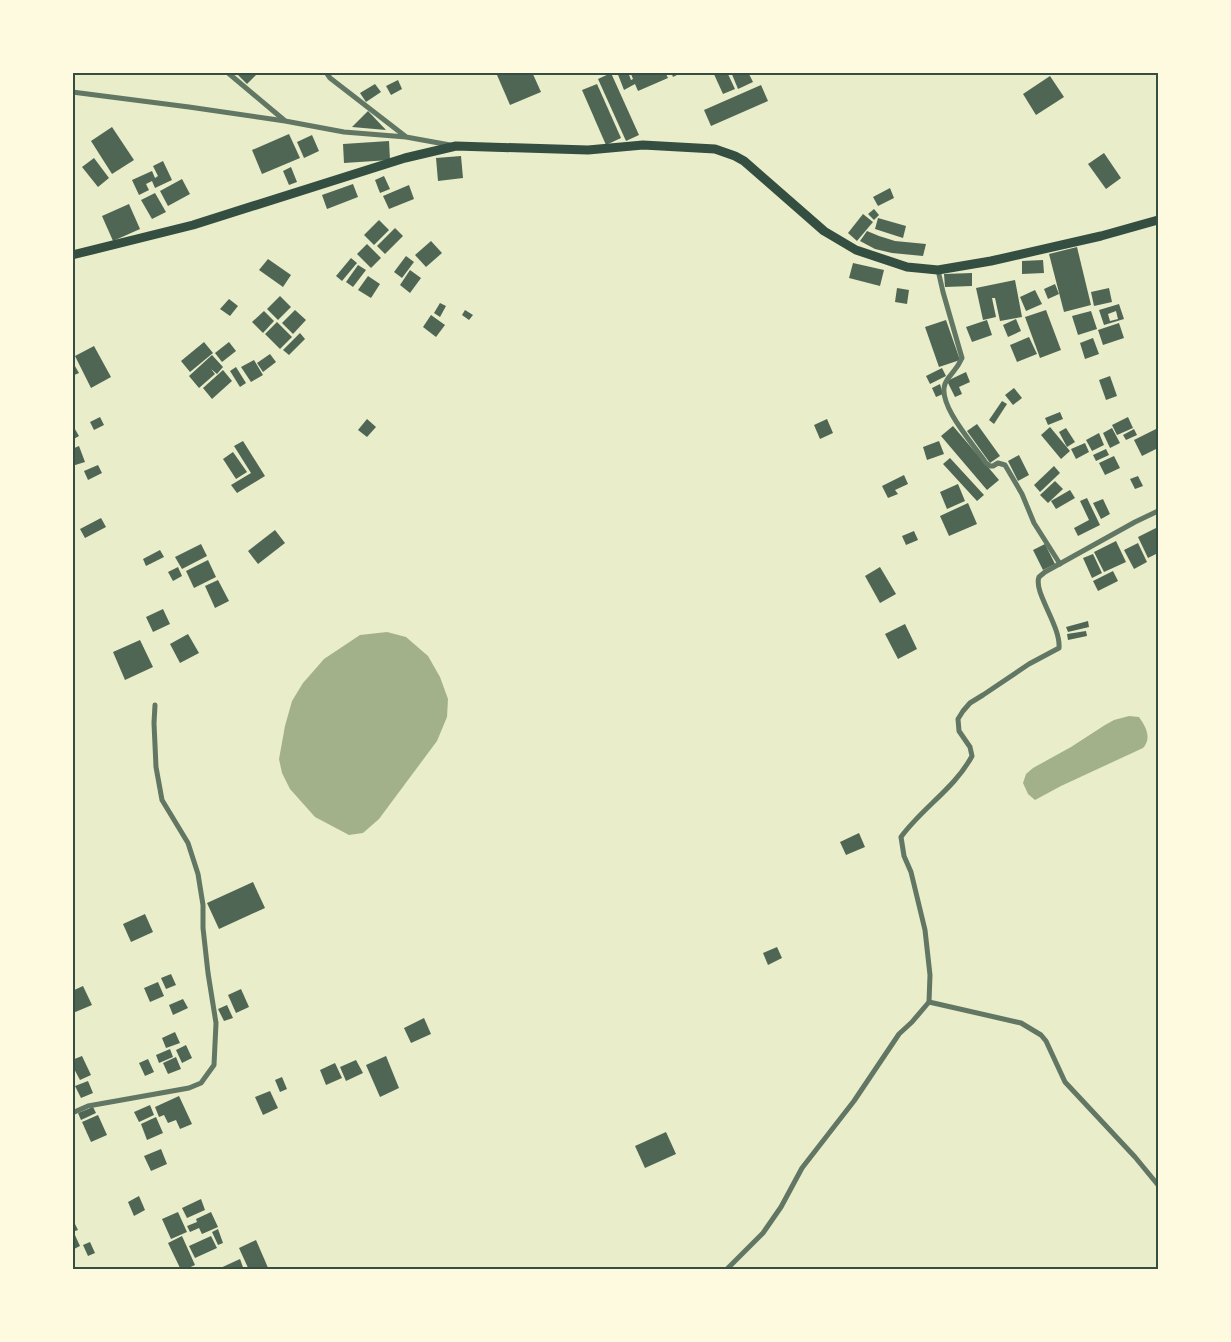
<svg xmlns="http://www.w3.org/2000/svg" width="1231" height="1342" viewBox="0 0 1231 1342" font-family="Georgia,serif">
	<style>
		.water { fill: #a3b18a }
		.building { fill: #4f6655; fill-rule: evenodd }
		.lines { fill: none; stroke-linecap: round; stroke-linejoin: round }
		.minor { stroke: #617663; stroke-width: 5 }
		.secondary { stroke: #344e41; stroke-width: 9 }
		.neatline { fill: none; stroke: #344e41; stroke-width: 2 }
	</style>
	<rect width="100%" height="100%" fill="#e9edc9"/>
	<!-- water -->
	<g class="water">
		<path d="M387 632 406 637 428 656 440 677 448 699 447 717 437 741 379 819 363 833 349 835 315 817 290 789 282 773 279 759 285 726 292 701 303 683 324 659 360 635Z"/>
		<path d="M1129 716 1139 717C1146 727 1152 738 1143 748L1061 786 1035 800 1028 794 1023 783 1026 774 1033 768 1071 747 1105 725 1114 720Z"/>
	</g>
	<!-- building -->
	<g class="building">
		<path d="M235 72H257L258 73 247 84Z"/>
		<path d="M502 72H532L541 92 510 105 497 75Z"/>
		<path d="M617 72H628L631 80 633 79 631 74 633 72H665L668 78 638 91 635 84 624 90Z"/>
		<path d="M671 72H683L673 77Z"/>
		<path d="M713 72H727L735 89 723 94Z"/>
		<path d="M731 72H748L753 82 738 89Z"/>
		<path d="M611 73 639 135 626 141 598 79Z"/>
		<path d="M1050 76 1064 97 1036 115 1023 94Z"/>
		<path d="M398 80 402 89 391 95 386 86Z"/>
		<path d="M375 84 381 92 366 102 360 93Z"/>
		<path d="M597 84 621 138 606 145 582 90Z"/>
		<path d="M761 85 768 101 711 126 704 110Z"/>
		<path d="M368 111 386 130 352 127Z"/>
		<path d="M112 127 134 160 112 174 91 141Z"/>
		<path d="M289 134 300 158 262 174 252 150Z"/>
		<path d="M312 135 319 151 304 158 297 142Z"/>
		<path d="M389 141 390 160 344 163 343 144Z"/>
		<path d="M1104 153 1121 178 1106 189 1088 164Z"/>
		<path d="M461 156 463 178 438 181 436 158Z"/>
		<path d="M94 158 109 178 98 187 82 167Z"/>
		<path d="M163 161 172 180 155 188 152 181 146 184 149 190 139 195 132 180 152 171 155 178 158 176 153 166Z"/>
		<path d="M291 167 297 182 289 185 283 171Z"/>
		<path d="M384 176 390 189 380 193 375 180Z"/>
		<path d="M182 179 190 194 168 206 160 191Z"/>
		<path d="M353 184 358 197 327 209 322 195Z"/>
		<path d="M409 185 414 199 389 209 383 196Z"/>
		<path d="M890 188 894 198 878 206 873 197Z"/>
		<path d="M155 193 166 212 152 219 141 200Z"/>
		<path d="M129 204 140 229 113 241 102 216Z"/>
		<path d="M874 209 879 215 874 220 868 214Z"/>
		<path d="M863 214 873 222 857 241 848 233Z"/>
		<path d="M878 218 906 226 903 238 875 229Z"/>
		<path d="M379 220 389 230 374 245 364 235Z"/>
		<path d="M395 228 403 236 385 254 377 246Z"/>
		<path d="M867 231 879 236 895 241 926 244 923 256 892 253 875 249 860 241Z"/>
		<path d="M431 241 442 253 426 267 415 255Z"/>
		<path d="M367 244 381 258 371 268 357 254Z"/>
		<path d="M1077 247 1091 305 1064 312 1049 254Z"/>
		<path d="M406 256 414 262 402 278 394 272Z"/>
		<path d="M351 258 357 263 342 281 336 276Z"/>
		<path d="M268 259 291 275 283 287 259 270Z"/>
		<path d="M1043 260 1044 273 1022 274V261Z"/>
		<path d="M853 263 884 270 880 286 849 278Z"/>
		<path d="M358 265 366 270 353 287 346 282Z"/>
		<path d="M410 270 421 278 410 293 400 285Z"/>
		<path d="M972 273V286L945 287 944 274Z"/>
		<path d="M368 276 380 284 371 298 358 290Z"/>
		<path d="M1015 280 1022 317 1000 321 995 298H992L996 317 983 320 976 288Z"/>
		<path d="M1055 284 1059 294 1048 299 1044 289Z"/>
		<path d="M897 288 909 290 907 304 895 302Z"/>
		<path d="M1109 288 1112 302 1094 306 1091 292Z"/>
		<path d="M1035 290 1042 304 1026 311 1020 297Z"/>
		<path d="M280 296 291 307 278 320 267 309Z"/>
		<path d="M229 299 238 306 230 316 220 309Z"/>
		<path d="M440 303 446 306 440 317 434 313Z"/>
		<path d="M1119 304 1124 319 1104 325 1099 310ZM1116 311 1118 319 1110 321 1108 314Z"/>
		<path d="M295 310 306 320 293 334 282 323Z"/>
		<path d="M465 310 473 315 469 320 462 315Z"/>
		<path d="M1046 310 1061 350 1040 358 1025 317Z"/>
		<path d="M264 311 274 321 263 333 252 322Z"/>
		<path d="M1091 311 1097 329 1078 335 1072 316Z"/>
		<path d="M431 315 445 325 436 337 423 327Z"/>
		<path d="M1016 319 1021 331 1008 337 1003 325Z"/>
		<path d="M946 320 960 360 939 367 925 327Z"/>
		<path d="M987 320 992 335 972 342 966 327Z"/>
		<path d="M277 322 292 337 280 349 265 334Z"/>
		<path d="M1119 323 1124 338 1103 345 1098 330Z"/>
		<path d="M300 333 305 339 289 355 283 350Z"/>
		<path d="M1029 337 1037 354 1017 362 1010 345Z"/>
		<path d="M1093 338 1099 354 1085 359 1080 343Z"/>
		<path d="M204 342 213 353 190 372 181 361Z"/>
		<path d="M229 342 236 351 222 362 215 353Z"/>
		<path d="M94 346 111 377 91 388 75 356Z"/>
		<path d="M270 354 276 362 263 372 257 363Z"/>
		<path d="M212 355 223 367 217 374 211 369 215 374 199 388 189 376Z"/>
		<path d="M254 360 263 375 251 382 241 367Z"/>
		<path d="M72 361 79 373 72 376Z"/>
		<path d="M236 367 246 383 240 387 230 371Z"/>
		<path d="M942 368 946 376 930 384 926 376Z"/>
		<path d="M223 370 232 381 212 399 203 388Z"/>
		<path d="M966 372 970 382 959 387 962 394 955 397 947 381Z"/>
		<path d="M1110 376 1117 396 1106 400 1099 380Z"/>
		<path d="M940 384 943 394 936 397 932 388Z"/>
		<path d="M1014 388 1022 398 1013 405 1005 395Z"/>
		<path d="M1002 401 1007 404 994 424 989 420Z"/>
		<path d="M1060 412 1063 419 1048 425 1045 418Z"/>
		<path d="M100 417 104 425 94 430 90 422Z"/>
		<path d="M1128 417 1133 428 1117 435 1112 425Z"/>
		<path d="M367 419 376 427 367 437 358 430Z"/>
		<path d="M827 419 833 433 820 439 814 425Z"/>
		<path d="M72 424 79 436 72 440Z"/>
		<path d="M977 424 1000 456 990 463 967 431Z"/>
		<path d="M953 426 999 480 987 490 941 436Z"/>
		<path d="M1050 427 1070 451 1061 459 1041 435Z"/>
		<path d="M1066 428 1075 442 1067 447 1059 432Z"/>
		<path d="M1112 428 1120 443 1110 448 1103 433Z"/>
		<path d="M1158 428V448L1142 456 1134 440Z"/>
		<path d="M1134 429 1137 435 1126 440 1123 435Z"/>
		<path d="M1099 433 1104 445 1092 451 1086 440Z"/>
		<path d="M243 441 265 476 237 493 231 485 251 473 234 446Z"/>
		<path d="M939 441 944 454 927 460 923 447Z"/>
		<path d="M1085 443 1089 452 1076 459 1071 449Z"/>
		<path d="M79 446 85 462 72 466V449Z"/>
		<path d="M1106 449 1109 455 1096 461 1093 455Z"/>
		<path d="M233 452 247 472 236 479 223 459Z"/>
		<path d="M1019 455 1029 475 1018 481 1008 461Z"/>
		<path d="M1114 456 1120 468 1105 475 1099 463Z"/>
		<path d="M950 458 984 495 977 501 943 464Z"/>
		<path d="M98 465 102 473 88 480 84 471Z"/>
		<path d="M1054 466 1060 473 1040 492 1034 485Z"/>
		<path d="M904 475 908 484 895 490 898 494 888 498 882 486Z"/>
		<path d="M1138 476 1143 486 1135 489 1130 479Z"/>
		<path d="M1055 481 1063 489 1048 503 1040 495Z"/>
		<path d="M958 484 965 501 947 509 940 492Z"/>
		<path d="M1070 490 1075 498 1056 509 1051 501Z"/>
		<path d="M1087 498 1100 525 1078 536 1074 528 1089 520 1080 501Z"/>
		<path d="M1103 499 1110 514 1101 519 1093 503Z"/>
		<path d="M968 503 977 524 949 536 940 516Z"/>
		<path d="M101 518 106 527 85 538 80 529Z"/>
		<path d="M1158 527V553L1148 558 1138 537Z"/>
		<path d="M275 530 285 543 258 564 248 551Z"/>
		<path d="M914 531 918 540 906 545 902 536Z"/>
		<path d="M1116 541 1126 562 1104 572 1094 552Z"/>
		<path d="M1138 543 1147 562 1134 569 1124 550Z"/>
		<path d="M201 544 207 556 182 569 175 557Z"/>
		<path d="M1045 544 1055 564 1043 570 1033 550Z"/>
		<path d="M160 550 164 557 146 566 143 559Z"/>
		<path d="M1093 554 1102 573 1092 578 1083 558Z"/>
		<path d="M208 560 216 577 194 588 186 571Z"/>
		<path d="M178 567 182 576 173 581 168 572Z"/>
		<path d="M880 567 896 594 880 603 865 576Z"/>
		<path d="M1113 571 1118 581 1098 591 1093 581Z"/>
		<path d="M218 580 229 601 215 608 205 586Z"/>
		<path d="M163 609 170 624 153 632 146 617Z"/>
		<path d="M1088 621 1089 627 1068 632 1066 627Z"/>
		<path d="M905 624 917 649 898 659 885 634Z"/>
		<path d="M1086 631 1087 636 1068 640 1067 634Z"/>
		<path d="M188 634 199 653 180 663 170 644Z"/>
		<path d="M140 640 153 667 125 680 113 652Z"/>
		<path d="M859 833 865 847 846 855 840 842Z"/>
		<path d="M253 882 265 908 219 929 207 903Z"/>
		<path d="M145 914 153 932 131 942 123 924Z"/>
		<path d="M777 947 782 958 768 965 763 953Z"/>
		<path d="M171 974 176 985 166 989 161 978Z"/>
		<path d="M158 982 164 996 150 1002 144 988Z"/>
		<path d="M83 986 92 1005 73 1013 72 991Z"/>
		<path d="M241 989 249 1007 236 1013 228 995Z"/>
		<path d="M183 999 188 1008 173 1015 169 1005Z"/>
		<path d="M227 1005 233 1018 224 1021 218 1009Z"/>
		<path d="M424 1018 431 1034 411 1043 404 1028Z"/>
		<path d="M175 1032 180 1043 166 1048 162 1038Z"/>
		<path d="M186 1045 192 1058 182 1063 176 1050Z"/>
		<path d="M170 1049 173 1057 159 1063 156 1055Z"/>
		<path d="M82 1056 91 1075 80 1080 72 1065V1060Z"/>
		<path d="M386 1056 399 1088 380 1097 366 1065Z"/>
		<path d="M176 1057 181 1069 168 1074 163 1063Z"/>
		<path d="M148 1059 154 1072 145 1076 139 1063Z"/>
		<path d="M356 1060 363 1073 346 1081 340 1067Z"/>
		<path d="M335 1063 342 1078 326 1085 320 1070Z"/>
		<path d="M282 1077 287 1089 280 1092 275 1080Z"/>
		<path d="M88 1081 93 1093 81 1098 75 1086Z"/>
		<path d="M270 1091 278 1108 263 1115 255 1097Z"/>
		<path d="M179 1096 192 1124 180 1129 176 1120 168 1123 164 1115 159 1117 155 1107Z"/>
		<path d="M150 1105 154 1115 139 1122 134 1112Z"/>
		<path d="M93 1107 96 1113 81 1120 78 1113Z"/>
		<path d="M98 1115 107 1135 91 1142 82 1122Z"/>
		<path d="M156 1117 163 1133 147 1140 141 1124Z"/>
		<path d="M666 1132 676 1154 645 1168 635 1146Z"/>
		<path d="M161 1149 167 1164 151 1171 144 1156Z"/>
		<path d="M139 1196 145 1210 134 1216 128 1202Z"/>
		<path d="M201 1199 205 1210 187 1218 182 1208Z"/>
		<path d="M178 1212 187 1232 171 1239 162 1219Z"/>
		<path d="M211 1212 218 1227 202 1234 199 1228 190 1232 187 1226 197 1222 196 1219Z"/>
		<path d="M72 1218 78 1230 72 1232Z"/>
		<path d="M218 1229 223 1243 218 1245 212 1232Z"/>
		<path d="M74 1233 80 1246 72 1250V1234Z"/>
		<path d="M182 1236 195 1265 184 1270H181L168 1243Z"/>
		<path d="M211 1236 217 1248 195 1258 189 1246Z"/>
		<path d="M256 1240 269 1270H249L239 1248Z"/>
		<path d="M90 1242 95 1253 88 1256 83 1245Z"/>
		<path d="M240 1259 244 1270H216Z"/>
	</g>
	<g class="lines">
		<!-- minor -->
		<g class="minor">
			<path d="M227 72 284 120"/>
			<path d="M326 72 330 78 405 136"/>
			<path d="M72 92 189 107 285 121 344 132 406 137 450 145"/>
			<path d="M938 270 943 292 962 358C960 361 959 365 956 368 953 373 947 378 945 384 937 405 975 446 986 463L990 466H993L998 463 1005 465 1022 494 1034 523 1060 564"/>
			<path d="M929 1002 1021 1023 1041 1035 1046 1041 1065 1082 1135 1157 1158 1185"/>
			<path d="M72 1113 88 1106 189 1088 201 1083 214 1065 216 1023 208 973 203 928V905L198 874 188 843 162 800 156 767 154 723 155 705"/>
			<path d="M726 1270 763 1233 781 1207 802 1168 854 1101 899 1034 912 1022 929 1002 930 975 925 930 911 872 904 856 901 837C922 808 955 788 972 756L970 747 959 731 958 719 963 711 970 703 983 695 1029 664 1059 648C1061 626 1033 592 1039 577L1045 572 1135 522 1158 511"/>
		</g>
		<!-- secondary -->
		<path class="secondary" d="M72 255 193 225 405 158 456 146 588 150 643 145 715 149 735 156 744 161 824 231 856 250 907 267 938 270 991 261 1101 236 1158 220"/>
	</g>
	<!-- border -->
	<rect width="1231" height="1342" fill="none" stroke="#fefae0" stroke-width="148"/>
	<rect x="74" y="74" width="1083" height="1194" class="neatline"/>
</svg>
